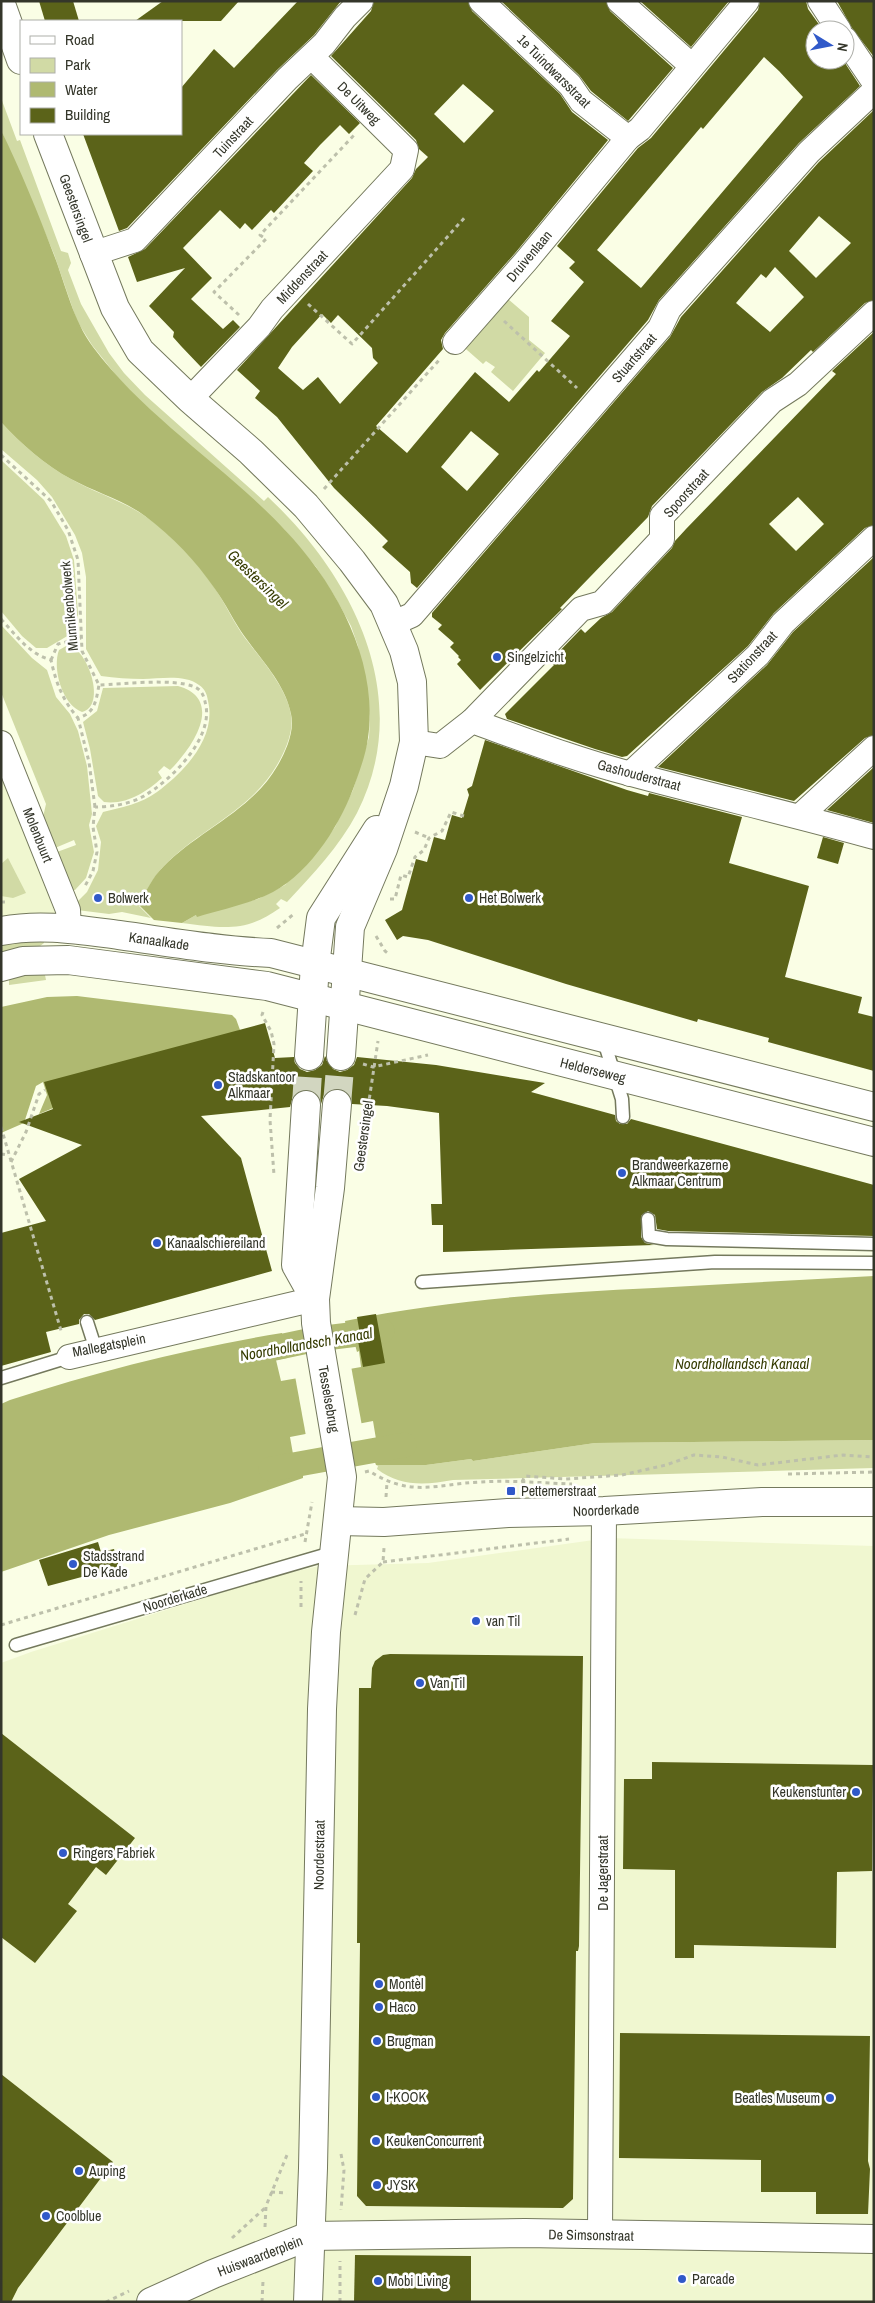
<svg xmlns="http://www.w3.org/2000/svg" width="875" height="2303" viewBox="0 0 875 2303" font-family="'Archivo Narrow',sans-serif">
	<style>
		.built { fill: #f0f7d0 }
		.green { fill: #d1daa5 }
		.water { fill: #afb971 }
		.pier { fill: #fafee5 }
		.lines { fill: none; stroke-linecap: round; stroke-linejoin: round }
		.canal { stroke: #afb971; stroke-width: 25 }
		.building { fill: #5b6319; fill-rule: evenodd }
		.secondary-tunnel { stroke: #d2d6c0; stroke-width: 28; stroke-dasharray: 28 14; stroke-linecap: butt }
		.lane-casing { stroke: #74795d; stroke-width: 15 }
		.street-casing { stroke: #74795d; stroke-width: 26 }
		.secondary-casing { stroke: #74795d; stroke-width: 30 }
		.path { stroke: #bdc0ab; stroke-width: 3; stroke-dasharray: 4 4; stroke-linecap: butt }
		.lane { stroke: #fff; stroke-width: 12 }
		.street { stroke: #fff; stroke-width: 24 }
		.secondary { stroke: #fff; stroke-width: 28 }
		.poi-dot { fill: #3059c9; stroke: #fff; stroke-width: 2 }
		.labels { text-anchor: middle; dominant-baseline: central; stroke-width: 5; stroke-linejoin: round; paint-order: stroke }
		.street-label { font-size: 14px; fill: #34362a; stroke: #fff }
		.poi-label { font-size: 14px; fill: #34362a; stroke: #fff; text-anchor: start }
		.water-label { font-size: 15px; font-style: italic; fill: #363c02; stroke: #fff }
	</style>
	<rect width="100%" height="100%" fill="#fafee5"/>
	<!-- built -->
	<g class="built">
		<path d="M1 764 31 842 56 916 33 913 1 916Z"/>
		<path d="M608 1538 874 1546V2302H1V1663L31 1652 275 1576 319 1566 428 1563Z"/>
	</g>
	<!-- green -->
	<g class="green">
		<path d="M1 98 17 141 20 140 61 251 68 253 71 263 68 270 81 304 109 353 124 373 145 395 264 501 268 497C354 577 415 699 357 813 339 847 313 874 287 902L281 899 276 904 280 908C245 933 222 928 182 923L196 915 258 899 285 885 315 854 335 827 353 790 369 737 370 716 358 646 351 626 335 597 316 567 284 529 147 408 119 379 92 345 77 321 54 254 1 130Z"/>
		<path d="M502 294 529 317V340L545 353 513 391 491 372 495 367 486 361 483 364 459 343Z"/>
		<path d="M1 422C20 443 46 466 71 479 94 492 120 500 142 514 172 534 196 560 216 590 226 605 234 623 245 638 261 659 287 688 291 715 294 732 285 751 277 765 250 812 197 830 162 868 152 879 145 893 139 906L151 918 122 912 109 914 77 910 76 903 87 892 98 870 101 842 96 826 103 812C122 807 141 804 157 792 184 772 217 738 208 701 207 694 205 689 199 685 184 674 160 679 143 679 129 679 115 678 101 676L86 649V577L82 553 75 535 52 497 37 480 1 449Z"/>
		<path d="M1 460 44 500 66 536 74 560 78 614 76 628 69 635 47 648H36L22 636 1 611Z"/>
		<path d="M1 625 32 658 47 670 56 697 70 714 78 731 87 766 92 814 89 825 94 852 86 878 75 890H70L57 852 76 845 74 840 55 848 43 817 46 804 1 692Z"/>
		<path d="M68 645C88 649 107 706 82 712 62 705 52 668 59 650Z"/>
		<path d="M178 686C225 699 193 748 170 770L164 766 158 772 162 778C146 792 127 805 104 802L98 796 90 749 83 722 97 711 103 688Z"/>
		<path d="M8 858 26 893 13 898 1 896V864Z"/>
		<path d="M44 933V943L27 956 1 953V937Z"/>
		<path d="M28 967 45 975 46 980 9 985V972Z"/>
		<path d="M874 1440V1468L453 1480C426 1485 400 1487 377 1469L378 1466 376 1465H426L471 1459 473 1461 595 1443Z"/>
	</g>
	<!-- water -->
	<g class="water">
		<path d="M1 130C21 171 38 213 54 255 66 286 73 320 93 347 147 419 224 465 285 530 336 584 379 661 368 738 366 753 361 767 356 781 342 822 312 871 273 892 250 904 222 909 197 917L196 915 182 923 154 920 139 905C146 891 152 878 163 867 199 830 252 811 278 765 286 751 295 731 291 714 285 684 262 661 245 637 234 622 226 604 215 589 195 560 173 537 145 516 123 500 95 492 71 479 46 466 20 443 1 422Z"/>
		<path d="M77 996 232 1015 236 1019 240 1030 39 1114 47 1095 43 1082 36 1086 24 1123 1 1133V1007L47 997Z"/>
		<path d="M874 1276V1440L595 1443 473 1461 471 1459 426 1465H376L367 1441 376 1439 373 1421 290 1437 293 1454 303 1453V1478L230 1503 109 1535 1 1572V1404L10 1400C99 1371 189 1348 282 1333L287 1358 276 1360 281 1381 361 1367 359 1351 357 1352 354 1341 348 1342 345 1321C447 1300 550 1293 654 1288 727 1284 800 1280 874 1276Z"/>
	</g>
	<!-- pier -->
	<path class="pier" d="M351 1366 362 1426 306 1436 295 1376Z"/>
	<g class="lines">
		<!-- canal -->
		<g class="canal">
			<path d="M251 1353 317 1339 382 1331"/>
			<path d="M271 1469 404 1445"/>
		</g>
	</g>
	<!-- building -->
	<g class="building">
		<path d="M39 1H73L79 21H45Z"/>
		<path d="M163 1H239L221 21H135Z"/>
		<path d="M298 1H341L314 35 277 70 127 228 119 231 83 134H181V88L214 49 234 68Z"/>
		<path d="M374 1H468L472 11 560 94 572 112 608 140 516 252 445 333 441 340 443 349 376 426 407 453 475 372 509 402 537 370 539 372 570 336 551 321 584 282 569 268 575 262 557 246 638 148 651 138 758 10 760 1H806L808 9 823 30H815V60H843L860 86 799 143 659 300 648 320 417 588 411 583 410 572 382 547 388 541 334 488 277 417 255 398 260 391 237 370 412 178 416 169 428 157 419 149 416 140 331 56 371 11ZM764 57 779 71 803 97 641 288 597 250 701 127 703 129ZM463 84 494 111 464 143 434 114ZM322 314 331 323 338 315 372 348 373 358 378 363 340 404 318 377 303 390 278 368 292 347ZM471 431 499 454 467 491 441 467Z"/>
		<path d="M501 1H606L610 11 673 68 628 121 591 91 579 75Z"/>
		<path d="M640 1H729L691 47Z"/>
		<path d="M837 1H874V57L852 28Z"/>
		<path d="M311 75 360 123 349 134 340 125 320 145 304 163 313 171 274 213 271 210 252 230 245 223 240 229 220 210 183 248 212 278 191 299 223 329 233 320 240 327 201 367 181 346 173 337 174 332 149 306 185 268 137 282 128 257 145 249Z"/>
		<path d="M874 110V300L865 303 813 352 811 350 782 378 762 392 652 506 648 517 560 608 562 609 480 690 457 664 461 660 458 657 459 656 450 647 454 643 438 629 442 625 432 617V613L670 337 681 317 819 162ZM819 216 851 243 816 278 789 251ZM775 267 804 297 770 332 736 303 761 274 766 278Z"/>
		<path d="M874 332V525L865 528 774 613 748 646 627 756 622 757 595 749 507 719 505 714 554 665 550 661 581 629 585 633 601 618 612 612 672 548 675 541 686 529 836 374 832 371ZM798 497 824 524 796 551 769 524Z"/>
		<path d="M874 557V735L865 738 794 801 658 767 767 665 793 632Z"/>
		<path d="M485 740 627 790 648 796 649 793 742 817 729 863 809 886 785 977 862 997 858 1013 874 1017V1071L768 1042 769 1038 698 1019 697 1022 566 984 428 940 403 936 397 940 385 920 402 910 416 859 427 862 434 837 445 840 452 815 462 818 469 795 467 789 472 786Z"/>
		<path d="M874 767V823L827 810Z"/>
		<path d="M823 837 844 843 838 864 817 858Z"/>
		<path d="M265 1023 275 1058 294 1057 295 1063 300 1069 307 1072 315 1070 322 1065 325 1056 333 1069 340 1072 347 1070 354 1065 357 1057 436 1065 545 1083 531 1092 615 1115 616 1121 620 1124H627L631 1119 874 1185V1236L668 1231 657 1229 655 1215 648 1211 641 1216V1237L645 1243 654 1245 443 1252V1225H432L431 1204H442L439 1113 387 1106 352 1104 351 1097 346 1091 338 1088 331 1090 324 1095 321 1104 320 1098 315 1092 306 1089 299 1091 293 1096 290 1107 201 1116 241 1158 272 1271 95 1320 89 1314H84L79 1320V1324L46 1332 51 1352 1 1366V1233L46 1221 19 1179 82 1145 19 1122 53 1109 44 1082Z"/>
		<path d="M376 1314 385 1363 363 1367 358 1341 361 1340 357 1317Z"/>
		<path d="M98 1542 101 1552 114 1549 119 1567 48 1586 39 1560Z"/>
		<path d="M390 1654 583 1656 579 1946 578 1951H576L573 2199 563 2208 366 2206 357 2196 360 1943H357L359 1688H371L372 1668 375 1661 383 1655Z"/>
		<path d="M1 1733 135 1838 106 1875 96 1867 68 1904 77 1911 35 1963 1 1937Z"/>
		<path d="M652 1762 873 1765 872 1871 837 1872 836 1948 694 1945V1958H675V1870L623 1869 624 1779H652Z"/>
		<path d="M620 2033 870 2036 868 2161 870 2169 868 2214H816V2192H761V2160L619 2158Z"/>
		<path d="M1 2074 113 2162 18 2288 11 2302H1Z"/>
		<path d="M355 2255 471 2256V2302H354Z"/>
	</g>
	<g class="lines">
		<!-- secondary-tunnel -->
		<g class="secondary-tunnel">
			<path d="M337 1104 341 1056"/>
			<path d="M306 1105 309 1056"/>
		</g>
		<defs>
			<g id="lane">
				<path d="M603 1038 622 1099 623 1117"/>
				<path d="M648 1219 649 1236 667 1239 874 1244"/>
				<path d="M422 1282 715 1262 874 1263"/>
				<path d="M87 1322 96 1350"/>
				<path d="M1 1378 69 1357"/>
				<path d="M16 1645 335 1552"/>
			</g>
			<g id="street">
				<path d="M481 1 570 85 581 101 628 138"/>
				<path d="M619 1 692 66"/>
				<path d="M820 1 839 30"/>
				<path d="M845 39 874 82"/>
				<path d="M92 254 135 240 287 79 324 44 345 17 361 1"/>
				<path d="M455 342 526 261 628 138 640 129 747 1"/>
				<path d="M190 399 259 327 272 309 402 169 406 150 312 57"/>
				<path d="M394 623 412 615 660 328 669 309 809 152 874 91"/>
				<path d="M472 721 581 609 602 603 662 539V516L772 401 798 384 874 313"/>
				<path d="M414 742 440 746 472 721C525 740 577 760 631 774 712 796 793 814 874 837"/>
				<path d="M1 743 68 910 69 929"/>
				<path d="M630 774 758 655 783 623 874 538"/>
				<path d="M800 816 874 748"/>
				<path d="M69 1357 315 1299"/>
				<path d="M600 2235 604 1511"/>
			</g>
			<g id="secondary">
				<path d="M1 4 21 60"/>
				<path d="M48 134 115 308 140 351 190 399 251 452 306 506 352 561 384 604 404 651 412 682 414 742 404 786 383 849 350 927 341 1056"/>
				<path d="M1 931C41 923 80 930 119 935 170 942 220 951 271 953L874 1107"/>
				<path d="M1 967 23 961 68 960 267 986 874 1142"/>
				<path d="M309 1056 315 965 321 918 377 830"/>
				<path d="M306 1105 296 1265 315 1299"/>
				<path d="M338 1521 384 1522 508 1513 604 1511 762 1502H874"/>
				<path d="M151 2302 213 2274 309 2236 525 2233 874 2239"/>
				<path d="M308 2302 313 2168 322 1709 326 1632 342 1477 316 1323 315 1299 330 1188 337 1104"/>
			</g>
		</defs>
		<!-- lane casing -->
		<use href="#lane" class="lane-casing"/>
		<!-- street casing -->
		<use href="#street" class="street-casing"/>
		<!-- secondary casing -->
		<use href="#secondary" class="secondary-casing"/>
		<!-- path -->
		<g class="path">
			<path d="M308 304 352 344 466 216"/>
			<path d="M239 315 214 292 266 239 260 235 356 133"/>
			<path d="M504 321 577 388"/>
			<path d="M1 455 51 501 68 530 78 560 82 651 99 685C123 684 174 678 195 687 203 691 204 697 206 706 212 740 171 780 144 796 130 804 111 807 95 807L93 827 97 852 93 871 84 888"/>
			<path d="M324 489 440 359"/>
			<path d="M1 619C16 635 29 654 51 660 56 683 63 701 78 718"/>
			<path d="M51 660 58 644 81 638"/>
			<path d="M95 807 89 762 78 718C95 713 96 701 99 685"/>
			<path d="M415 832 429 838"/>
			<path d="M390 899H395L401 875 408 877 415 857 424 850 429 838 442 831 451 812 464 816"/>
			<path d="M1 902H9"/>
			<path d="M277 928 295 913"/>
			<path d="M376 936 385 951 390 955"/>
			<path d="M263 1012 262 1015 271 1031 274 1044 270 1120 274 1175"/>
			<path d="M363 1064 373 1067 428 1055"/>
			<path d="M1 1127 62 1334"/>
			<path d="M1 1154 9 1155"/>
			<path d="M361 1154 378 1041"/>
			<path d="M11 1162 26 1132 39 1094 45 1090"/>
			<path d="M365 1472 369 1471C412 1498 435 1484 480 1482 510 1480 542 1483 572 1484"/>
			<path d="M788 1474 874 1472"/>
			<path d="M522 1482 525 1476 566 1479 622 1475 666 1465 694 1455 722 1457 758 1465 843 1455 874 1457"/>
			<path d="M386 1497 387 1482"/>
			<path d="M305 1542 312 1502"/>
			<path d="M383 1562 569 1539"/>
			<path d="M301 1607V1581"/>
			<path d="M355 1615 365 1579 383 1562 384 1548"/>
			<path d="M1 1625 305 1534"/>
			<path d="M341 2154 344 2170 341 2210"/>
			<path d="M271 2192 287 2193"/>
			<path d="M265 2227 266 2206 287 2155"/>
			<path d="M232 2238 266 2207"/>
			<path d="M106 2302 129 2291"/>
			<path d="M262 2302 263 2281"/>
			<path d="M340 2302V2261"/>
		</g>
		<!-- lane -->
		<use href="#lane" class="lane"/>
		<!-- street -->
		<use href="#street" class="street"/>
		<!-- secondary -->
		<use href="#secondary" class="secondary"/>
	</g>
	<!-- markers -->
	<g class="poi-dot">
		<circle cx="497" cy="657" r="5"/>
		<circle cx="98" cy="898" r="5"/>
		<circle cx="469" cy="898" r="5"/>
		<circle cx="218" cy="1085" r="5"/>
		<circle cx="622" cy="1173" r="5"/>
		<circle cx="157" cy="1243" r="5"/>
		<rect x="506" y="1486" width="10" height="10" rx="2.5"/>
		<circle cx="73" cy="1564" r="5"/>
		<circle cx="476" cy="1621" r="5"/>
		<circle cx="420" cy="1683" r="5"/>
		<circle cx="856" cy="1792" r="5"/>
		<circle cx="63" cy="1853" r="5"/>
		<circle cx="379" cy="1984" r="5"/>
		<circle cx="379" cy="2007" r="5"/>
		<circle cx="377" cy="2041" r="5"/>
		<circle cx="376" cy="2097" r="5"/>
		<circle cx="830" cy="2098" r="5"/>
		<circle cx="376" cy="2141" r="5"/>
		<circle cx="79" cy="2171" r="5"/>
		<circle cx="377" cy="2185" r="5"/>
		<circle cx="46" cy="2216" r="5"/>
		<circle cx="682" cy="2279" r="5"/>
		<circle cx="378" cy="2281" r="5"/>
	</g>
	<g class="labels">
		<!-- street labels -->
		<g class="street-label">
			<text transform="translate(554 71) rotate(45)">1e Tuindwarsstraat</text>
			<text transform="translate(359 103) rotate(45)">De Uitweg</text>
			<text transform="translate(233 137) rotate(-47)">Tuinstraat</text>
			<text transform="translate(76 208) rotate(70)">Geestersingel</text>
			<text transform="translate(529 256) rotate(-50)">Druivenlaan</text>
			<text transform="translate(302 277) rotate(-47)">Middenstraat</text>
			<text transform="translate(634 358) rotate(-49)">Stuartstraat</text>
			<text transform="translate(686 493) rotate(-48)">Spoorstraat</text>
			<text transform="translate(69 606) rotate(-95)">Munnikenbolwerk</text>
			<text transform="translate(752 657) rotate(-47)">Stationstraat</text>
			<text transform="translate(639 775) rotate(15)">Gashouderstraat</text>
			<text transform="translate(38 835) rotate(68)">Molenbuurt</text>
			<text transform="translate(159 941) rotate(8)">Kanaalkade</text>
			<text transform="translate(593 1070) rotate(14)">Helderseweg</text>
			<text transform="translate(363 1136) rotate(-82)">Geestersingel</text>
			<text transform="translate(109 1345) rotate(-11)">Mallegatsplein</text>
			<text transform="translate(329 1399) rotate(80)">Tesselsebrug</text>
			<text transform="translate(606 1510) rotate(-2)">Noorderkade</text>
			<text transform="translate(175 1598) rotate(-17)">Noorderkade</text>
			<text transform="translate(319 1855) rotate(-89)">Noorderstraat</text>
			<text transform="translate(603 1873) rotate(-90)">De Jagerstraat</text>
			<text transform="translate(591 2235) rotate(1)">De Simsonstraat</text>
			<text transform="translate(260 2256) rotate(-21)">Huiswaarderplein</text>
		</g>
		<!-- poi labels -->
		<g class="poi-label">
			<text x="507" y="657">Singelzicht</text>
			<text x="108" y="898">Bolwerk</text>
			<text x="479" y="898">Het Bolwerk</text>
			<text x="228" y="1077">Stadskantoor<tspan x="228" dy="16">Alkmaar</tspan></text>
			<text x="632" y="1165">Brandweerkazerne<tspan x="632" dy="16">Alkmaar Centrum</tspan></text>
			<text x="167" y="1243">Kanaalschiereiland</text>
			<text x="521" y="1491">Pettemerstraat</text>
			<text x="83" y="1556">Stadsstrand<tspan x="83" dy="16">De Kade</tspan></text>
			<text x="486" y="1621">van Til</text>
			<text x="430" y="1683">Van Til</text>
			<text x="846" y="1792" text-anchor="end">Keukenstunter</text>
			<text x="73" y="1853">Ringers Fabriek</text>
			<text x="389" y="1984">Montèl</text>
			<text x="389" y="2007">Haco</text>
			<text x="387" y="2041">Brugman</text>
			<text x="386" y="2097">I-KOOK</text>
			<text x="820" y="2098" text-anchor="end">Beatles Museum</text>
			<text x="386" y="2141">KeukenConcurrent</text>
			<text x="89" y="2171">Auping</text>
			<text x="387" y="2185">JYSK</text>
			<text x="56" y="2216">Coolblue</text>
			<text x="692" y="2279">Parcade</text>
			<text x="388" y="2281">Mobi Living</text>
		</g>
		<!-- water labels -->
		<g class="water-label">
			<text transform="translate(258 579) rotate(44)">Geestersingel</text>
			<text transform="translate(306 1344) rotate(-10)">Noordhollandsch Kanaal</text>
			<text x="742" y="1363">Noordhollandsch Kanaal</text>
		</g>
	</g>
	<!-- border -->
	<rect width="875" height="2303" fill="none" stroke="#34362a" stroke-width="5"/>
	<!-- legend -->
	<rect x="20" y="20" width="162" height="115" fill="#ffffff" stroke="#aeafaa"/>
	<rect x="30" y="36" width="25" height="8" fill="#ffffff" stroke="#aeafaa"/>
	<text x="65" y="45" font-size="15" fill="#34362a">Road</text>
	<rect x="30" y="58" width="25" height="15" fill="#d1daa5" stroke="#aeafaa"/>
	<text x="65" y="70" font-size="15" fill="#34362a">Park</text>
	<rect x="30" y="82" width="25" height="15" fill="#afb971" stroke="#aeafaa"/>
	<text x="65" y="95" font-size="15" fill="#34362a">Water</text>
	<rect x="30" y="108" width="25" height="15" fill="#5b6319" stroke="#aeafaa"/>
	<text x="65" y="120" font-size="15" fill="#34362a">Building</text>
	<!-- north arrow -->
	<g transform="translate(830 45) rotate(100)"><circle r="24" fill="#ffffff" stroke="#aeafaa"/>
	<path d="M0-4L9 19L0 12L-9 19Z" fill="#3059c9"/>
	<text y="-8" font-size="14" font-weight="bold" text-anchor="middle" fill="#34362a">N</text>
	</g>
</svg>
